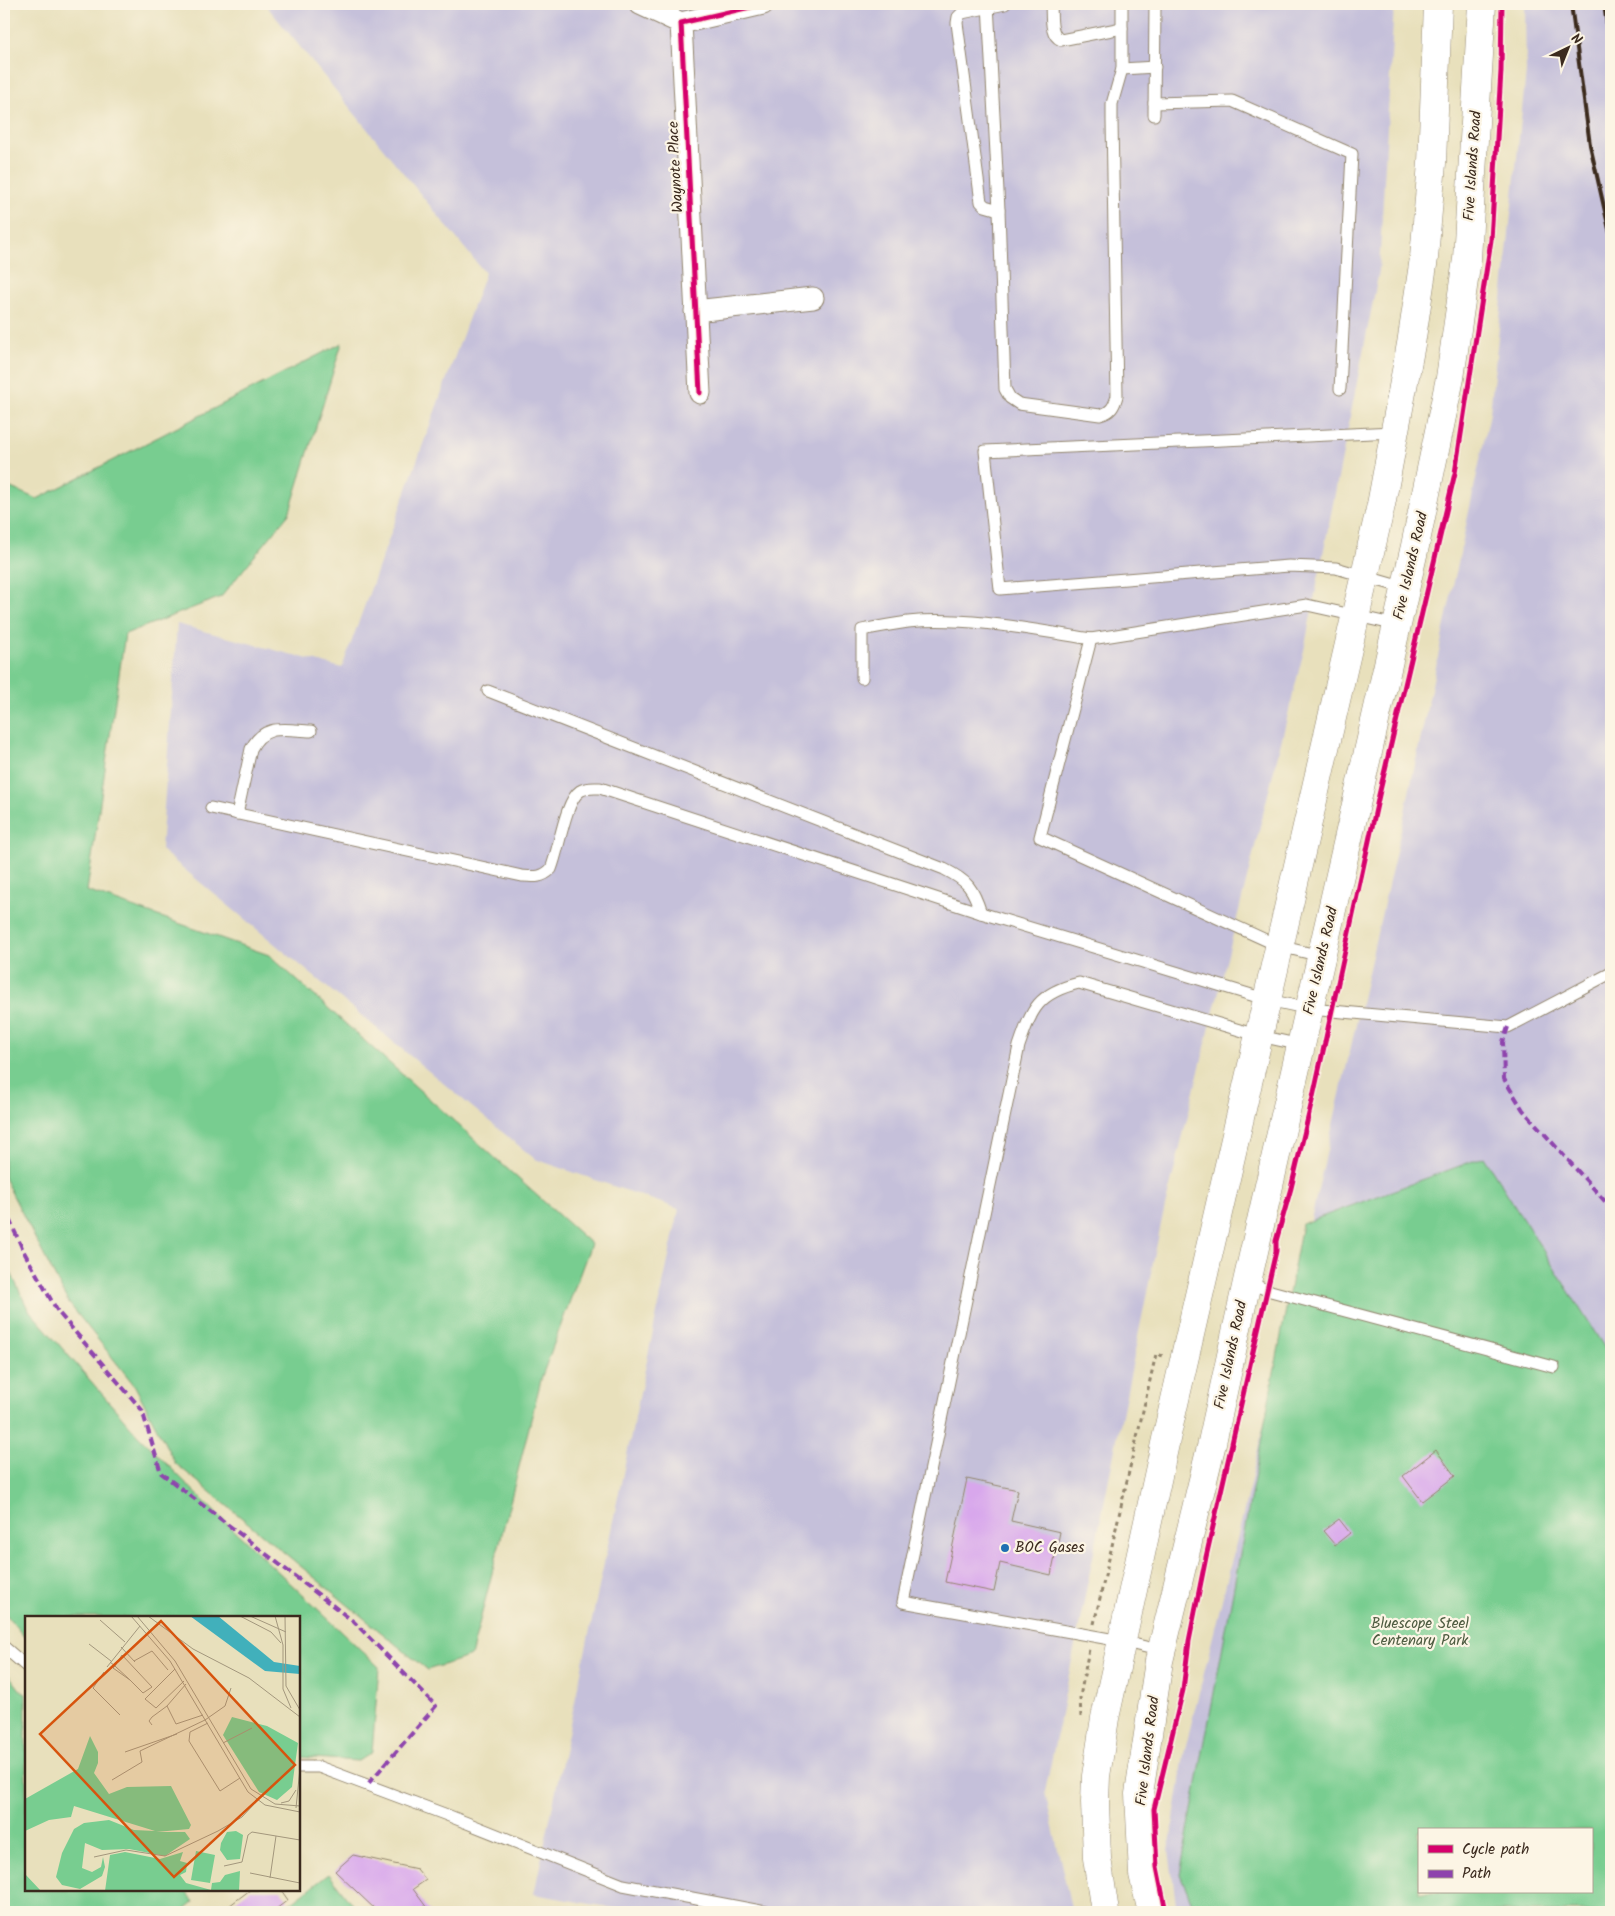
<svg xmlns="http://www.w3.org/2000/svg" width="1615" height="1916" viewBox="0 0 1615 1916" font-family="Kalam,sans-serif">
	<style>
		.industrial { fill: #c5c0da; fill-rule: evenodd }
		.green { fill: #78cd90; stroke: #5a7c57; fill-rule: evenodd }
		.building { fill: #d8a7ec }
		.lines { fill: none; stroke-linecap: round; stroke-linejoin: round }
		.service-casing { stroke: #92856d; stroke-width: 13 }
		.minor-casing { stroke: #92856d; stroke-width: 23 }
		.primary-casing { stroke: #92856d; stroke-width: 29 }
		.path { stroke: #92856d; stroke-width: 3; stroke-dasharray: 4 4; stroke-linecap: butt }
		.service { stroke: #fff; stroke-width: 11 }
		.minor { stroke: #fff; stroke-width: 21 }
		.primary { stroke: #fff; stroke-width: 28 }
		.rail { stroke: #3b2a1e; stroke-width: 4 }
		.quiet { stroke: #8e44ad; stroke-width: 4; stroke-dasharray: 8 4; stroke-linecap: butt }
		.cycleway-casing { stroke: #fcf5e5; stroke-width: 8 }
		.cycleway { stroke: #d6006c; stroke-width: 5 }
		.poi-dot { fill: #1f6fb2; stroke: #fcf5e5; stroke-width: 2 }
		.labels { text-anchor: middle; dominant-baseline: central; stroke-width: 4.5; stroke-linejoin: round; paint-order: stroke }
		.street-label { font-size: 15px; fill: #3b2a1e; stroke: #fcf5e5 }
		.poi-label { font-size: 15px; fill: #3b2a1e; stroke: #fcf5e5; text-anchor: start }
		.park-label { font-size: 15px; fill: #4d5b40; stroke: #fcf5e5 }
		.inset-road { fill: none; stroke: #a3977d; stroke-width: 1 }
		.view { fill: #d7540e; fill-opacity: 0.15; stroke: #d7540e; stroke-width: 2.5 }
		.inset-edge { fill: none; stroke: #3b2a1e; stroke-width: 2.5 }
	</style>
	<rect width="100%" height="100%" fill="#fcf5e5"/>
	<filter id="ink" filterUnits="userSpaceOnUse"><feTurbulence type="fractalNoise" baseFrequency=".02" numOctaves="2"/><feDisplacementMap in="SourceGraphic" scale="10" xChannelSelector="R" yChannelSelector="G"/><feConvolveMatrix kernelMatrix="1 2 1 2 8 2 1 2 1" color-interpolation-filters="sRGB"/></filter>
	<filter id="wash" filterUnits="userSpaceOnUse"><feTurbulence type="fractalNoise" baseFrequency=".0096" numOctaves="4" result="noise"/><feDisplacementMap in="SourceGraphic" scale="20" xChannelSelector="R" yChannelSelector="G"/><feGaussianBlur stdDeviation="1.12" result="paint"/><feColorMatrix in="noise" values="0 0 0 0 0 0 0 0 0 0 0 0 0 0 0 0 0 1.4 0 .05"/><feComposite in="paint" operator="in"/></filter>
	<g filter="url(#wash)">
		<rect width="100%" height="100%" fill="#e8e0bc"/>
		<!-- industrial -->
		<g class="industrial">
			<path d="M265 4H1394L1379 271 1304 650 1162 1219 1045 1792 1072 1912H636L534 1894 679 1209 535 1159 161 850 177 624 342 668 485 273Z"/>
			<path d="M1525 4H1611V1912H1177L1169 1850 1185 1749 1242 1519 1403 821 1490 413 1526 72ZM1419 1830H1591V1892H1419Z"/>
		</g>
		<!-- green -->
		<g class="green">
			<path d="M342 343 289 514 221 597 125 634 87 891 269 955 591 1244 542 1376 471 1656 427 1670 175 1463 135 1386 68 1302 4 1178V485L37 499Z"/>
			<path d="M1484 1157 1611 1358V1912H1196L1180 1874 1302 1224ZM1419 1830H1591V1892H1419Z"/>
			<path d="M4 1258 28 1309 136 1433 217 1514 379 1667 372 1752 358 1761 299 1757V1617H26V1639L4 1612Z"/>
			<path d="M4 1669 22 1692 26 1694V1890H185L194 1902 182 1912H4Z"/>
			<path d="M329 1874 358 1912H279Z"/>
		</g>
		<g id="blocks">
			<!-- building -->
			<g class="building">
				<path d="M1436 1450 1455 1476 1422 1501 1403 1476Z"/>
				<path d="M967 1479 1018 1490 1011 1521 1060 1532 1051 1575 1000 1563 994 1592 945 1582Z"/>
				<path d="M1339 1519 1350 1533 1335 1545 1323 1531Z"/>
				<path d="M353 1855 417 1869 426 1880 413 1889 430 1912H378L335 1871Z"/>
				<path d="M250 1890H281L288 1900 272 1912H221Z"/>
			</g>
		</g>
	</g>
	<g filter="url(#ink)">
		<use href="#blocks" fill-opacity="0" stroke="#92856d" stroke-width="1"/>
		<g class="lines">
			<defs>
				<g id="service">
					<path d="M988 4 999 210 1005 389 1010 398 1019 404 1100 415C1111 412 1114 407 1117 396L1112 121V104L1122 69V4"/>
					<path d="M1051 4C1052 15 1049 35 1061 40L1122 28"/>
					<path d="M1122 69 1155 67"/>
					<path d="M1154 103 1232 101 1352 154 1340 389"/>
					<path d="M1154 115 1155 4"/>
					<path d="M999 210 985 206 981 202 957 23 958 17 962 13 1005 4"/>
					<path d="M1394 432 985 451 1000 589 1289 566 1336 568 1405 588"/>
					<path d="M862 678V630C877 627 893 624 908 622 965 616 1034 630 1091 639"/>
					<path d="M488 691 944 869C968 881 973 888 981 913"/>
					<path d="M211 808 522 876C535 877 542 878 551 869 559 850 565 801 580 791 586 787 594 788 600 788L981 913 1268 1000 1310 1009 1508 1027 1611 973"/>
					<path d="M237 814 251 749C264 723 285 730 311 731"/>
					<path d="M1321 956 1279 946 1040 837 1091 639 1307 605 1397 625"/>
					<path d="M1247 1282 1267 1290 1554 1367"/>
					<path d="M4 1647 26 1666"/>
					<path d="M1162 1651 1121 1641 903 1602 1019 1046C1032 1008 1038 993 1079 983L1260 1036 1301 1045"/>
					<path d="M299 1767H319L447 1815 623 1885 766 1912"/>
				</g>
				<g id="minor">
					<path d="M640 4 681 23"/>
					<path d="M695 311 813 298"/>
					<path d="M700 393 681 23 763 4"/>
				</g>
				<g id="primary">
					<path d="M1105 1912 1097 1858 1095 1802 1096 1776 1105 1718 1168 1430 1381 505 1411 344 1424 258 1432 163 1438 4"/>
					<path d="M1152 1912 1143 1874 1139 1794 1159 1661 1211 1447 1247 1282 1415 546 1450 378 1467 259 1482 4"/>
				</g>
			</defs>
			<!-- service casing -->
			<use href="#service" class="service-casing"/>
			<!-- minor casing -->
			<use href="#minor" class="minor-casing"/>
			<!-- primary casing -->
			<use href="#primary" class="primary-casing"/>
			<!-- path -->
			<g class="path">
				<path d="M1094 1624 1156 1354 1163 1356"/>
				<path d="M1081 1717 1080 1697 1089 1649"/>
			</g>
			<!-- service -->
			<use href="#service" class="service"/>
			<!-- minor -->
			<use href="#minor" class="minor"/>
			<!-- primary -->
			<use href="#primary" class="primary"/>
			<!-- rail -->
			<g class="rail">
				<path d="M1571 4 1590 145 1611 238"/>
				<path d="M1604 4 1611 55"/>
			</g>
			<!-- quiet -->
			<g class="quiet">
				<path d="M1508 1027 1503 1042 1504 1079 1523 1110 1611 1208"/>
				<path d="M4 1208 24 1252 58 1312 142 1410 161 1473 354 1622 436 1706 367 1785"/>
			</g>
			<defs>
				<g id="cycleway">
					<path d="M700 393 681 23 763 4"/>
					<path d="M1166 1912 1157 1867 1154 1809 1183 1690 1189 1641 1206 1557 1276 1251V1241L1291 1188 1313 1097 1379 795 1455 473 1491 240 1501 71 1502 4"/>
				</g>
			</defs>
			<!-- cycleway casing -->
			<use href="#cycleway" class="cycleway-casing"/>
			<!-- cycleway -->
			<use href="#cycleway" class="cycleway"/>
		</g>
	</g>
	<!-- markers -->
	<circle class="poi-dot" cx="1005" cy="1548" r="5"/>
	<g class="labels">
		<!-- street labels -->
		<g class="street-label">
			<text transform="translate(1473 166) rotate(-86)">Five Islands Road</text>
			<text transform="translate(676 167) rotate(-93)">Waynote Place</text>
			<text transform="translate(1411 566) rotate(-77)">Five Islands Road</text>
			<text transform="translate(1321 961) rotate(-77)">Five Islands Road</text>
			<text transform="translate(1231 1355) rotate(-78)">Five Islands Road</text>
			<text transform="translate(1148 1751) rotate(-83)">Five Islands Road</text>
		</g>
		<!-- poi labels -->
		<g class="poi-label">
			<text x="1015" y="1548">BOC Gases</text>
		</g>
		<!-- park labels -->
		<g class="park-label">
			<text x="1420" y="1624">Bluescope Steel<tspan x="1420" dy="17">Centenary Park</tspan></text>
		</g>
	</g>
	<!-- overview -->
	<g transform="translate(25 1616)">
		<rect width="275" height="275" fill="#e8e0bc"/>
		<path d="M207 101 242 110 273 127 267 171 252 184 234 176 198 119ZM65 120 73 136V147L69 157 84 178 102 171 146 170 166 209 164 213 131 216H160L165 223 140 240 104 233 77 234 60 227 57 252 67 256 76 251 78 241 80 251 77 260 55 273 37 269 31 261 37 237 49 213 59 207 84 204 109 214 130 215 49 190 46 201 24 204 0 215V183L53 153ZM211 215 218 219 215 243 202 244 195 234 196 227 202 216ZM171 235 190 239 185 267 166 264ZM100 236 135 243 158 236 155 245 162 247 161 256 155 259 161 267 186 274 187 267 195 266 200 259 215 255 214 275H80L85 239ZM0 258 16 275H0Z" fill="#78cd90"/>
		<path d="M165 0H193L249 46 275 50V58L240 55Z" fill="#41b0bb"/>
		<path class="inset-road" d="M106 0 145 45 223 176 240 189 275 196M112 0 150 45 226 173 250 188 275 190M123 0 168 33 224 62 275 101M215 0 246 16 256 27M225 0 261 16M250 0 258 29V73L266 92M260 0 261 70 275 94M75 4 100 26M64 28 86 45M96 31 110 46M109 45 127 35 143 54M85 46 90 50 105 64 118 77 127 71 97 39 90 50 88 52 105 64M82 51 115 10M150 53 120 83 131 92 159 65M79 56 68 72 95 99M161 68 142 90 151 108 178 99M183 107 165 116 164 125 195 175 215 162M127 109 124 105 127 101 142 90M198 127 227 112M100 136 152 118M87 164 117 146 115 135 180 104 200 90 206 72M256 187 264 185 271 174M271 192 275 152M69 241 101 234 140 240 193 215 217 201 232 185M199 250 217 246 223 219 227 216 275 224M225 257 275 267M245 262 251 220"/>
		<path class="view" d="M136 5 270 149 149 261 15 118Z"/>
		<rect width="275" height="275" class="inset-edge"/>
	</g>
	<!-- margin -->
	<rect width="1615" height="1916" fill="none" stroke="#fcf5e5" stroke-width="20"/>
	<!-- legend -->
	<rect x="1418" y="1828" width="175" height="65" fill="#fcf5e5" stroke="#afa495"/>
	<rect x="1428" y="1845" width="25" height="8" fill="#d6006c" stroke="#afa495"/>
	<text x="1462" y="1854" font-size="15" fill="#3b2a1e">Cycle path</text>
	<rect x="1428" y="1870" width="25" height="8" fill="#8e44ad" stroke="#afa495"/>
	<text x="1462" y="1878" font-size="15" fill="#3b2a1e">Path</text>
	<!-- north arrow -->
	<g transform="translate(1568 48) rotate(43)" stroke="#fcf5e5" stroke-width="4" paint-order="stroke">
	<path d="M0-4L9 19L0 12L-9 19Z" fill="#3b2a1e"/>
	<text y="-8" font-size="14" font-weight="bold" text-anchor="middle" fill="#3b2a1e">N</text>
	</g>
</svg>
